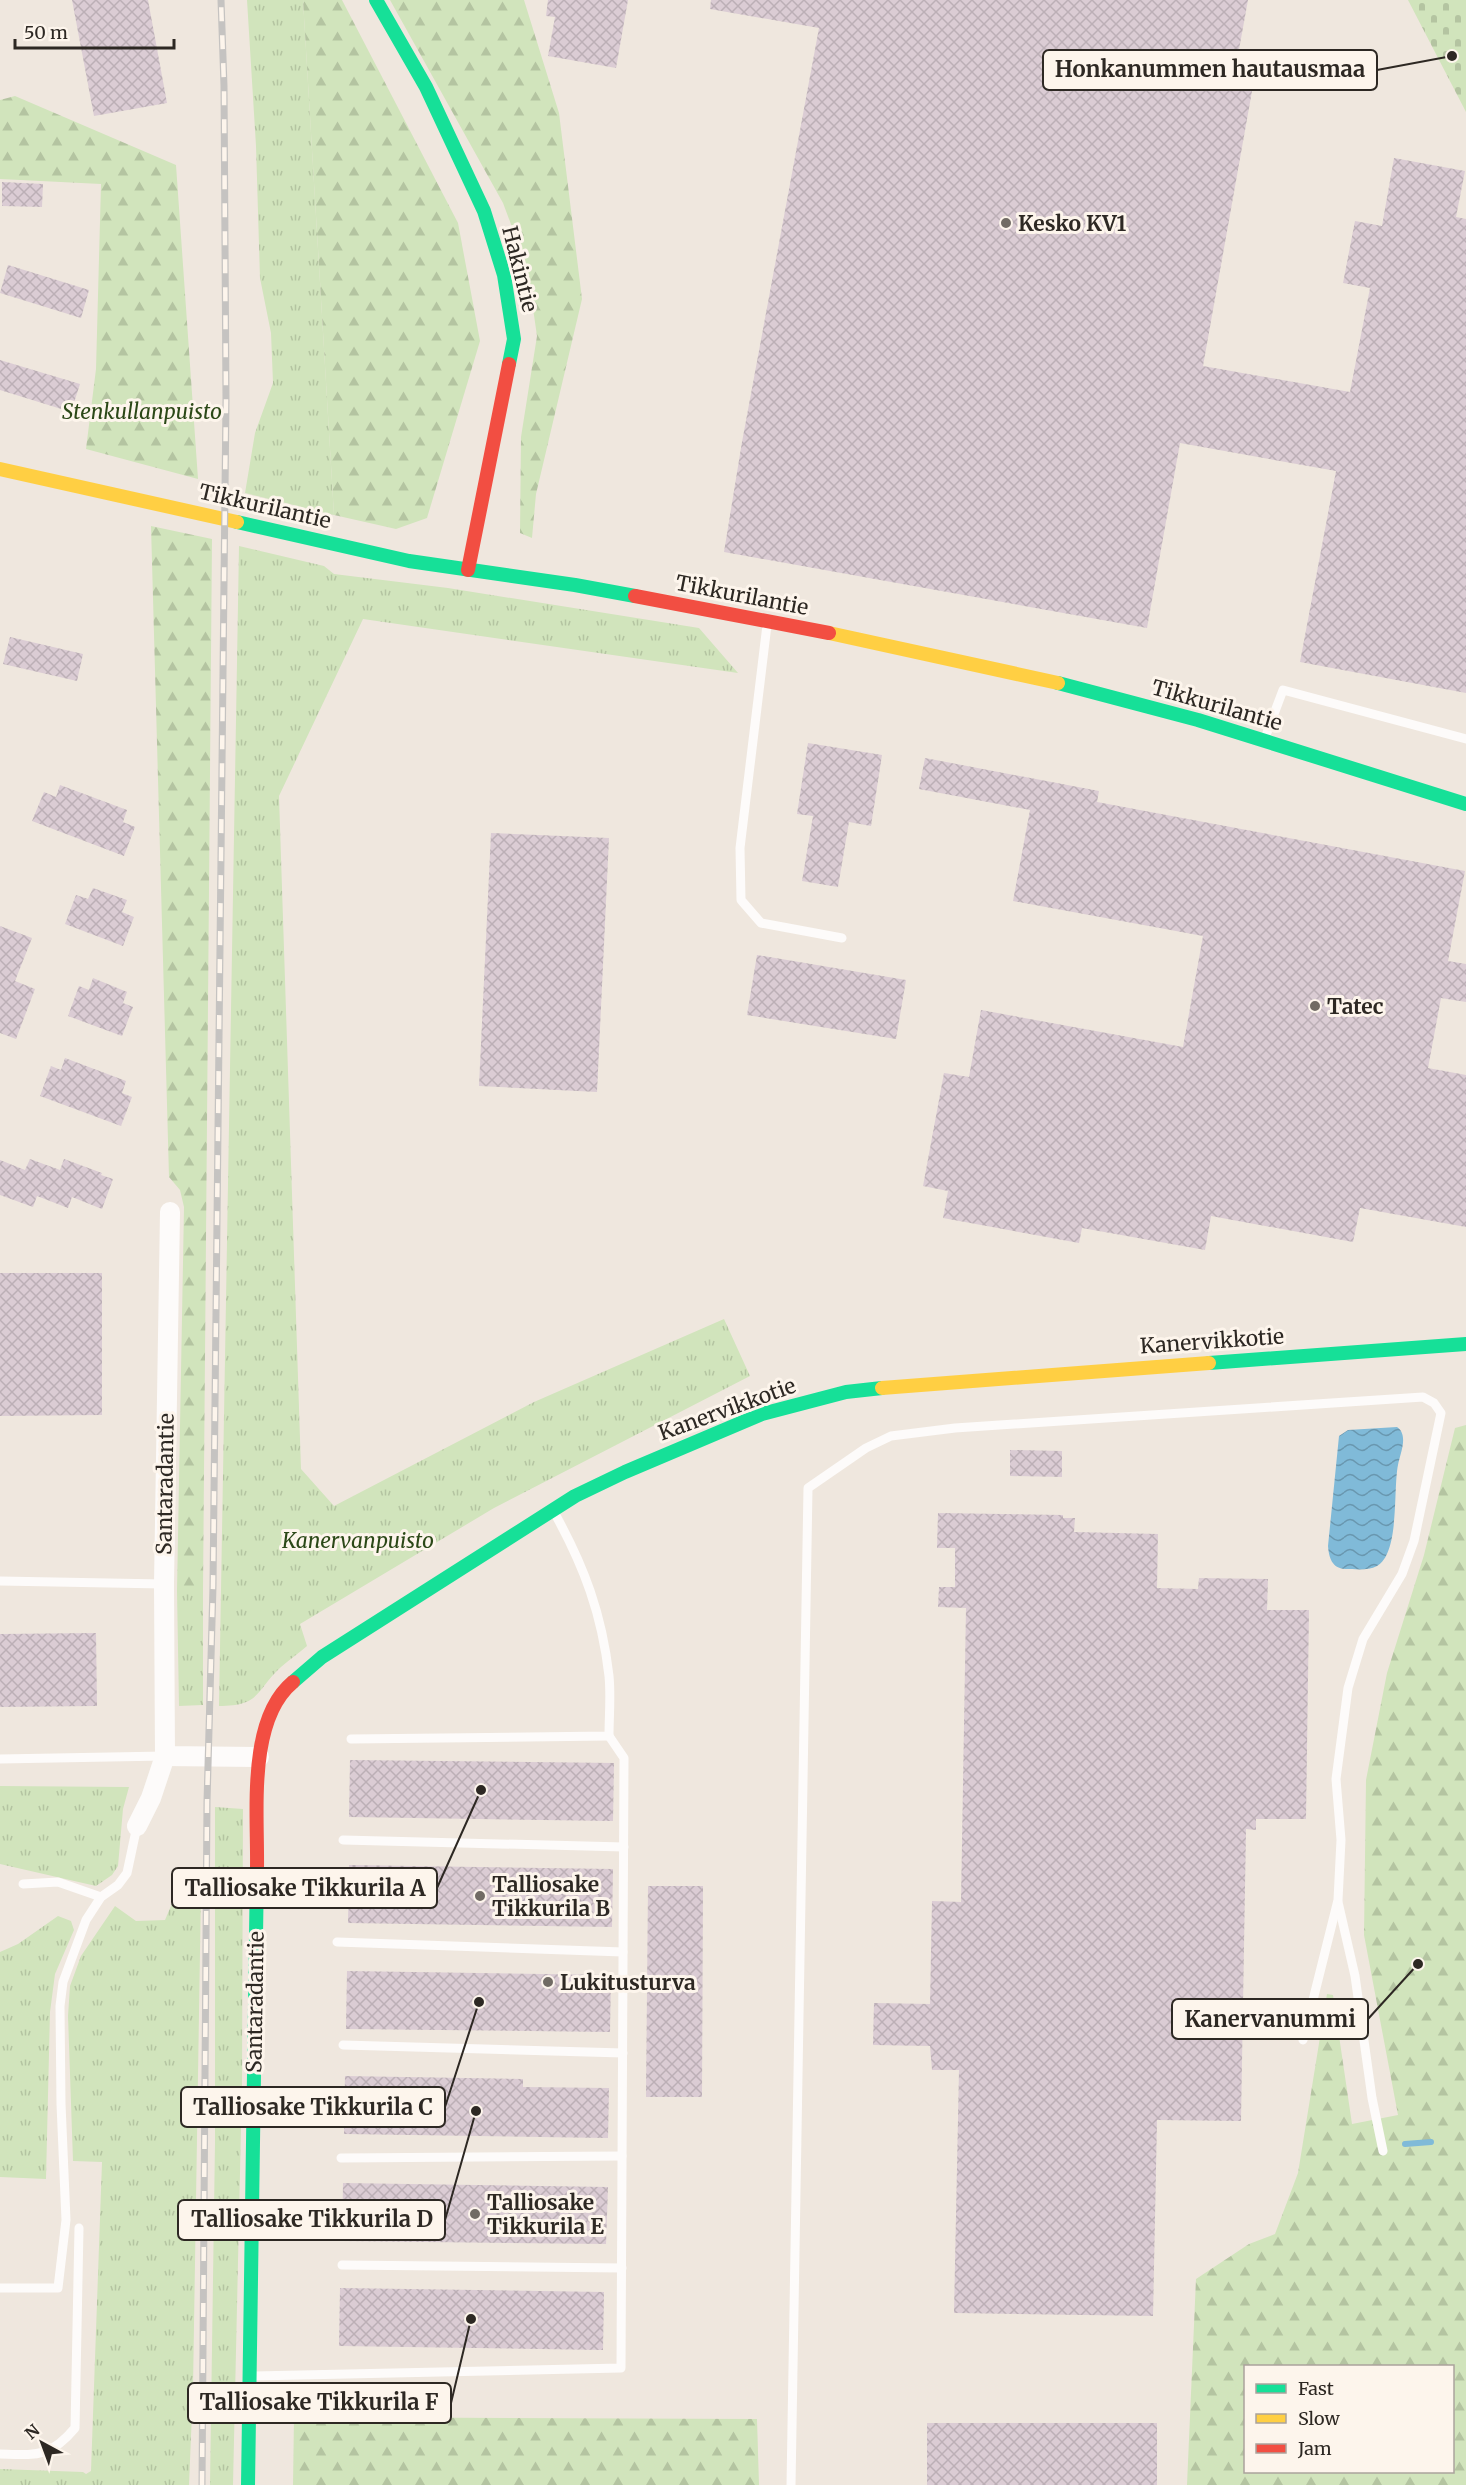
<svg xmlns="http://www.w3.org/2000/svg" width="1466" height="2485" viewBox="0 0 1466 2485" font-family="Merriweather,serif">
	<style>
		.grass { fill: url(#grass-tufts) }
		.forest { fill: url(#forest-firs); fill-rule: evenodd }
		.cemetery { fill: url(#cemetery-stones) }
		.water { fill: url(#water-waves) }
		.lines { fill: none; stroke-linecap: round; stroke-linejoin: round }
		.stream { stroke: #80bad8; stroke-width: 6 }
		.building { fill: url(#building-cross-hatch) }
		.lane { stroke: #fdfbfa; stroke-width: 9 }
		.street { stroke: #fdfbfa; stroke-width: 20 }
		.fast { stroke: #16e098; stroke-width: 14 }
		.slow { stroke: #ffcf43; stroke-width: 14 }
		.jam { stroke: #f24e42; stroke-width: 14 }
		.rail-casing { stroke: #c5c3c1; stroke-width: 7 }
		.rail { stroke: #fdf5ec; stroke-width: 4.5; stroke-dasharray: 14; stroke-linecap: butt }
		.poi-dot { fill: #716b64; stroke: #fdf5ec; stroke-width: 2 }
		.labels { text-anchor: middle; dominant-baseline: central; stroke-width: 6; stroke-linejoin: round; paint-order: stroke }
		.poi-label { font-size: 21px; font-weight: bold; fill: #2d2823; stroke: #fdf5ec; text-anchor: start }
		.street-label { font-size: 21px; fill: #2d2823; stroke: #fdf5ec }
		.park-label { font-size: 21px; font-style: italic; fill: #2b4817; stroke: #fdf5ec }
		.leader { fill: none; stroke: #2d2823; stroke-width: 2 }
		.callout-dot { fill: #2d2823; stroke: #fdf5ec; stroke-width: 2 }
		.callout { fill: #fdf5ec; stroke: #2d2823; stroke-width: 2 }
		.callout-label { font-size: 22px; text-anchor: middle; font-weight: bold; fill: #2d2823 }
	</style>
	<defs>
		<pattern id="grass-tufts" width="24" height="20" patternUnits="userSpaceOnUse" patternTransform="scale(1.5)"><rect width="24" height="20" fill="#d1e4bc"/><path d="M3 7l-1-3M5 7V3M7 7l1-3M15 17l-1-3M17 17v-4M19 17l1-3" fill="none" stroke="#b4c4a1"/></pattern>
		<pattern id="forest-firs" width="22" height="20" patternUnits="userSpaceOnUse" patternTransform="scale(1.5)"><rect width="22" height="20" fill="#d1e4bc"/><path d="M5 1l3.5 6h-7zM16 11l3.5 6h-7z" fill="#b4c4a1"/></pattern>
		<pattern id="cemetery-stones" width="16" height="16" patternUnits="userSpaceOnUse" patternTransform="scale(1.5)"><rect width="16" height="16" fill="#d1e4bc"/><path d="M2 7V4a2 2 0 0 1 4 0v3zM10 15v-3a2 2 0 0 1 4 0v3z" fill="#b4c4a1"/></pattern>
		<pattern id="water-waves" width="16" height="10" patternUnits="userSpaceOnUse" patternTransform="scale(1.5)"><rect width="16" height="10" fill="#80bad8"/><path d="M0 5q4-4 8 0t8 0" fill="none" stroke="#6997af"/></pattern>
		<pattern id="building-cross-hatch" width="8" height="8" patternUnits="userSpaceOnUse" patternTransform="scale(1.5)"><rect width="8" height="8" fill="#dbccd4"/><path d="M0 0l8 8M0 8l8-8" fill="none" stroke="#bcafb6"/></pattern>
	</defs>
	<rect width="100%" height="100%" fill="#efe7de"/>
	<!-- grass -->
	<g class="grass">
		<path d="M247 0H303L334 515 245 493 255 433 273 383 271 333 260 278 256 146Z"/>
		<path d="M239 546 324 566 334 574 448 588 699 628 738 673 363 619 279 796 301 1469 334 1506 534 1402 724 1319 750 1376 494 1508 300 1624 307 1646C299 1653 289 1660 281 1667 255 1691 261 1706 219 1706Z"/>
		<path d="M177 1591H203V1705L179 1706Z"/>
		<path d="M0 1786 129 1787 123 1809 118 1866 112 1875 96 1886 0 1864Z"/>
		<path d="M215 1807 243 1809 242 2084 233 2485H210L215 2142Z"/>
		<path d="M201 1889 193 2388 189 2485H0V2469L83 2472 86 2474 91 2471 102 2162 73 2161 68 2016 70 1986 81 1956 115 1906 136 1921 165 1920 177 1892Z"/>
		<path d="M58 1916 71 1921 74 1930 55 1974 50 2012 46 2179 0 2177V1952L18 1944Z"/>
	</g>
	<!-- forest -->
	<g class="forest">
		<path d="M303 0H342L458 223 480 341 427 518 396 529 334 515Z"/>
		<path d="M390 0H524L559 113 582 299 536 494 532 538 520 533 521 437 537 336 527 267 503 203Z"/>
		<path d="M15 96 176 165 198 479 86 449 96 369 101 184 0 179V100Z"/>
		<path d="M151 526 212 539 203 1591H177L184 1207 180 1190 169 1177Z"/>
		<path d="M1466 1425V2485H1187L1196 2279 1249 2244 1275 2234 1298 2173 1327 1994 1333 1995 1352 2124 1398 2115 1364 1935 1366 1780 1387 1673 1424 1555 1455 1428ZM1246 2366H1452V2472H1246Z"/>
		<path d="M294 2417 757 2419 759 2485H293Z"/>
	</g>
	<!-- cemetery -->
	<path class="cemetery" d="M1408 0H1466V112Z"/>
	<!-- water -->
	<path class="water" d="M1397 1427C1409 1435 1400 1454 1398 1465 1393 1489 1400 1553 1377 1566 1368 1571 1355 1569 1345 1569 1332 1568 1329 1558 1328 1546L1339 1436 1348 1430Z"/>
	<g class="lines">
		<!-- stream -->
		<path class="stream" d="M1405 2144 1431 2142"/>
	</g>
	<!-- building -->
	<g class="building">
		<path d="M72 0H148L167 103 94 116Z"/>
		<path d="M548 0H628L616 68 548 56 555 17 546 16Z"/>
		<path d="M711 0H1248L1234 77 1254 80 1203 366 1350 392 1370 288 1343 283 1355 221 1382 226 1394 158 1465 171 1456 217 1466 219V693L1300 662 1336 471 1180 443 1147 628 724 552 742 442 819 28 710 9Z"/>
		<path d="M2 182 43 184 42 207 2 206Z"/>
		<path d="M8 265 89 290 81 318 0 293Z"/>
		<path d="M0 360 80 384 71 412 0 390Z"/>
		<path d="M10 637 83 654 77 681 3 664Z"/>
		<path d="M808 743 882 755 871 826 849 822 838 887 802 881 813 816 797 814Z"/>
		<path d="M925 758 1099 791 1097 802 1465 871 1448 961 1466 964V1002L1441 998 1428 1068 1466 1075V1227L1360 1208 1353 1242 1211 1216 1205 1250 1082 1228 1079 1243 943 1218 948 1191 923 1186 944 1073 969 1077 981 1010 1183 1047 1203 936 1013 901 1030 810 919 789Z"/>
		<path d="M60 785 127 810 123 822 135 827 124 856 32 821 44 792 56 797Z"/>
		<path d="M491 833 609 838 597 1092 479 1086Z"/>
		<path d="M93 888 127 900 122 912 134 917 123 946 65 924 76 895 88 899Z"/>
		<path d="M0 926 32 938 15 981 35 989 16 1039 0 1033Z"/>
		<path d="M757 955 906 980 896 1039 747 1015Z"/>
		<path d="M93 978 127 992 123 1003 133 1007 122 1036 68 1016 79 986 89 990Z"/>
		<path d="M65 1058 126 1081 122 1093 132 1097 121 1126 40 1096 51 1066 61 1070Z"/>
		<path d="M30 1159 60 1170 64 1159 102 1173 101 1175 113 1179 102 1209 72 1197 68 1208 37 1196 33 1207 0 1195V1160L25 1170Z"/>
		<path d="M0 1273H102V1415L0 1416Z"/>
		<path d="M1010 1450 1062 1451V1477L1010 1476Z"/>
		<path d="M938 1513 1063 1515V1518H1075L1074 1532 1158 1534 1157 1588 1198 1589 1199 1578 1268 1579 1267 1610H1309L1306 1819H1256V1830L1246 1829 1241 2121 1157 2120 1153 2316 954 2313 959 2070H932L930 2046 873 2045 874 2003 930 2004 932 1901 961 1902 966 1608 938 1607 939 1587H955V1548H937Z"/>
		<path d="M96 1633 97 1706 0 1707V1634Z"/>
		<path d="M350 1760 614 1763 613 1821 349 1817Z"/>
		<path d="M349 1865 613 1869 612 1927 348 1923Z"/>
		<path d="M648 1886H703L702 2097H646Z"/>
		<path d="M347 1971 611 1975 610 2032 346 2029Z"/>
		<path d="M345 2076 523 2079V2087L609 2088 608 2138 344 2134Z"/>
		<path d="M343 2183 608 2187 606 2244 342 2241Z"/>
		<path d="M340 2288 604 2292 603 2350 339 2346Z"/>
		<rect x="927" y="2423" width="230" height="62"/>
	</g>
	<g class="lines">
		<!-- lane -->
		<g class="lane">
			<path d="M767 625 740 848 741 900 761 923 842 938"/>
			<path d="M1265 738 1283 690 1466 739"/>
			<path d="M0 1581 164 1584"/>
			<path d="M351 1739 609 1736C609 1716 611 1696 609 1676 602 1614 584 1566 554 1512"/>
			<path d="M0 1759 165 1756"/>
			<path d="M343 1840 624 1847"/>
			<path d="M23 1884 58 1882 101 1897"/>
			<path d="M1338 1902 1355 1976 1372 2098 1383 2151"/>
			<path d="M337 1942 623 1952"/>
			<path d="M343 2045 623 2053"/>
			<path d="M341 2158 622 2156"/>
			<path d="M342 2265 622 2268"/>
			<path d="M0 2288H58L66 2220 61 2104 60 2006 63 1982 86 1920 101 1897 118 1885 127 1873 137 1826"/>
			<path d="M253 2376 621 2368 624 1758 609 1736"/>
			<path d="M0 2454C36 2455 50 2458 75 2428L79 2228"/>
			<path d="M791 2485 808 1488 866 1448 891 1436 955 1428 1423 1397 1434 1403 1441 1413 1414 1541 1402 1574 1363 1639 1348 1688 1336 1779 1341 1840 1338 1900 1303 2040"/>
		</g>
		<!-- street -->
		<g class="street">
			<path d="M170 1212 164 1584 165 1756 259 1757"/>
			<path d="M137 1826 151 1798 165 1756"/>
		</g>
		<!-- fast -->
		<g class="fast">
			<path d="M376 0 426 87 484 211 504 275 514 339 509 364"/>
			<path d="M237 522 409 561 575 585 635 596"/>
			<path d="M1058 683 1198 720 1466 804"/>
			<path d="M1209 1363 1466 1344"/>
			<path d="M293 1682 322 1657 575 1496 625 1472 762 1414 846 1392 882 1388"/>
			<path d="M248 2485 257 1868"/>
		</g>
		<!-- slow -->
		<g class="slow">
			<path d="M0 469 237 522"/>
			<path d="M829 633 1058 683"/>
			<path d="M882 1388 1209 1363"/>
		</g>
		<!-- jam -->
		<g class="jam">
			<path d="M468 570 509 364"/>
			<path d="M635 596 829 633"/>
			<path d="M257 1868C258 1813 247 1720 293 1682"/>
		</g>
		<defs>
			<path id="rail" d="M202 2485 207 1802 213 1586 226 400 224 86 221 0"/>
		</defs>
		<!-- rail casing -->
		<use href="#rail" class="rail-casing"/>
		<!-- rail -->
		<use href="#rail" class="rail"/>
	</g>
	<!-- markers -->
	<g class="poi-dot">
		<circle cx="1006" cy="223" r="6"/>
		<circle cx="1315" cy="1006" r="6"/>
		<circle cx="480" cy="1896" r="6"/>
		<circle cx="548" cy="1982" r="6"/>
		<circle cx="475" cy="2214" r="6"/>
	</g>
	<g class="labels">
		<!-- poi labels -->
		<g class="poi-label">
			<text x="1018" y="223">Kesko KV1</text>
			<text x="1327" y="1006">Tatec</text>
			<text x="492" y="1884">Talliosake<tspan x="492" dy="24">Tikkurila B</tspan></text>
			<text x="560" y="1982">Lukitusturva</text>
			<text x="487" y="2202">Talliosake<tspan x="487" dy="24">Tikkurila E</tspan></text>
		</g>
		<!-- street labels -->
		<g class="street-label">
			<text transform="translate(520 269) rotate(76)">Hakintie</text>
			<text transform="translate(265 506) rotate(13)">Tikkurilantie</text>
			<text transform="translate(742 595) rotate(11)">Tikkurilantie</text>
			<text transform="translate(1217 705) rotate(16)">Tikkurilantie</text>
			<text transform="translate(1212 1341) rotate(-4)">Kanervikkotie</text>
			<text transform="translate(727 1409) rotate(-20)">Kanervikkotie</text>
			<text transform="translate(165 1484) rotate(-89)">Santaradantie</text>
			<text transform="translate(255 2002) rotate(-89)">Santaradantie</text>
		</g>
		<!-- park labels -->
		<g class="park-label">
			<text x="142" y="411">Stenkullanpuisto</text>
			<text x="358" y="1540">Kanervanpuisto</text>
		</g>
	</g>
	<!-- callouts -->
	<path class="leader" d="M1452 56L1377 70M481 1790L437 1888M1418 1964L1368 2019M479 2002L445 2107M476 2111L445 2220M471 2319L451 2403"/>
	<g class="callout-dot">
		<circle cx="1452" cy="56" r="6"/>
		<circle cx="481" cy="1790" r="6"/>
		<circle cx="1418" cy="1964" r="6"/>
		<circle cx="479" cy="2002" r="6"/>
		<circle cx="476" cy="2111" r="6"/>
		<circle cx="471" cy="2319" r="6"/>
	</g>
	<g class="callout">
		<rect x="1043" y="50" width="334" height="40" rx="6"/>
		<rect x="172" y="1868" width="265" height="40" rx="6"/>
		<rect x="1172" y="1999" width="196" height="40" rx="6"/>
		<rect x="181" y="2087" width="264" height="40" rx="6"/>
		<rect x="178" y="2200" width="267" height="40" rx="6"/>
		<rect x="188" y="2383" width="263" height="40" rx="6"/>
	</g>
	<g class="callout-label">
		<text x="1210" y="77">Honkanummen hautausmaa</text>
		<text x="305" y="1896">Talliosake Tikkurila A</text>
		<text x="1270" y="2027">Kanervanummi</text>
		<text x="313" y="2115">Talliosake Tikkurila C</text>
		<text x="312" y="2227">Talliosake Tikkurila D</text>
		<text x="319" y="2410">Talliosake Tikkurila F</text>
	</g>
	<!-- legend -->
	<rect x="1244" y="2365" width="210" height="108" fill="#fdf5ec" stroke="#aaa39c" stroke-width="1.5"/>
	<rect x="1256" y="2384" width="30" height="9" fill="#16e098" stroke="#aaa39c" stroke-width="1.5"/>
	<text x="1298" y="2395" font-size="18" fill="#2d2823">Fast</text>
	<rect x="1256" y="2414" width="30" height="9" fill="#ffcf43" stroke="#aaa39c" stroke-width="1.5"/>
	<text x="1298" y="2425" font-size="18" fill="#2d2823">Slow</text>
	<rect x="1256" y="2444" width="30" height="9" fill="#f24e42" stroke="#aaa39c" stroke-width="1.5"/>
	<text x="1298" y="2455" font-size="18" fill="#2d2823">Jam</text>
	<!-- north arrow -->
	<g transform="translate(42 2443) rotate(319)" stroke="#fdf5ec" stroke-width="4.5" paint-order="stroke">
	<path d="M0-4.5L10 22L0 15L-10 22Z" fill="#2d2823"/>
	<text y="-9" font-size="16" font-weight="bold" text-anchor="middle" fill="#2d2823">N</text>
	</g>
	<!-- scale -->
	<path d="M15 39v9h159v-9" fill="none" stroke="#2d2823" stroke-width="3"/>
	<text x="24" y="39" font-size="18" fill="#2d2823" stroke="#fdf5ec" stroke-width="4.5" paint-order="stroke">50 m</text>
</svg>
